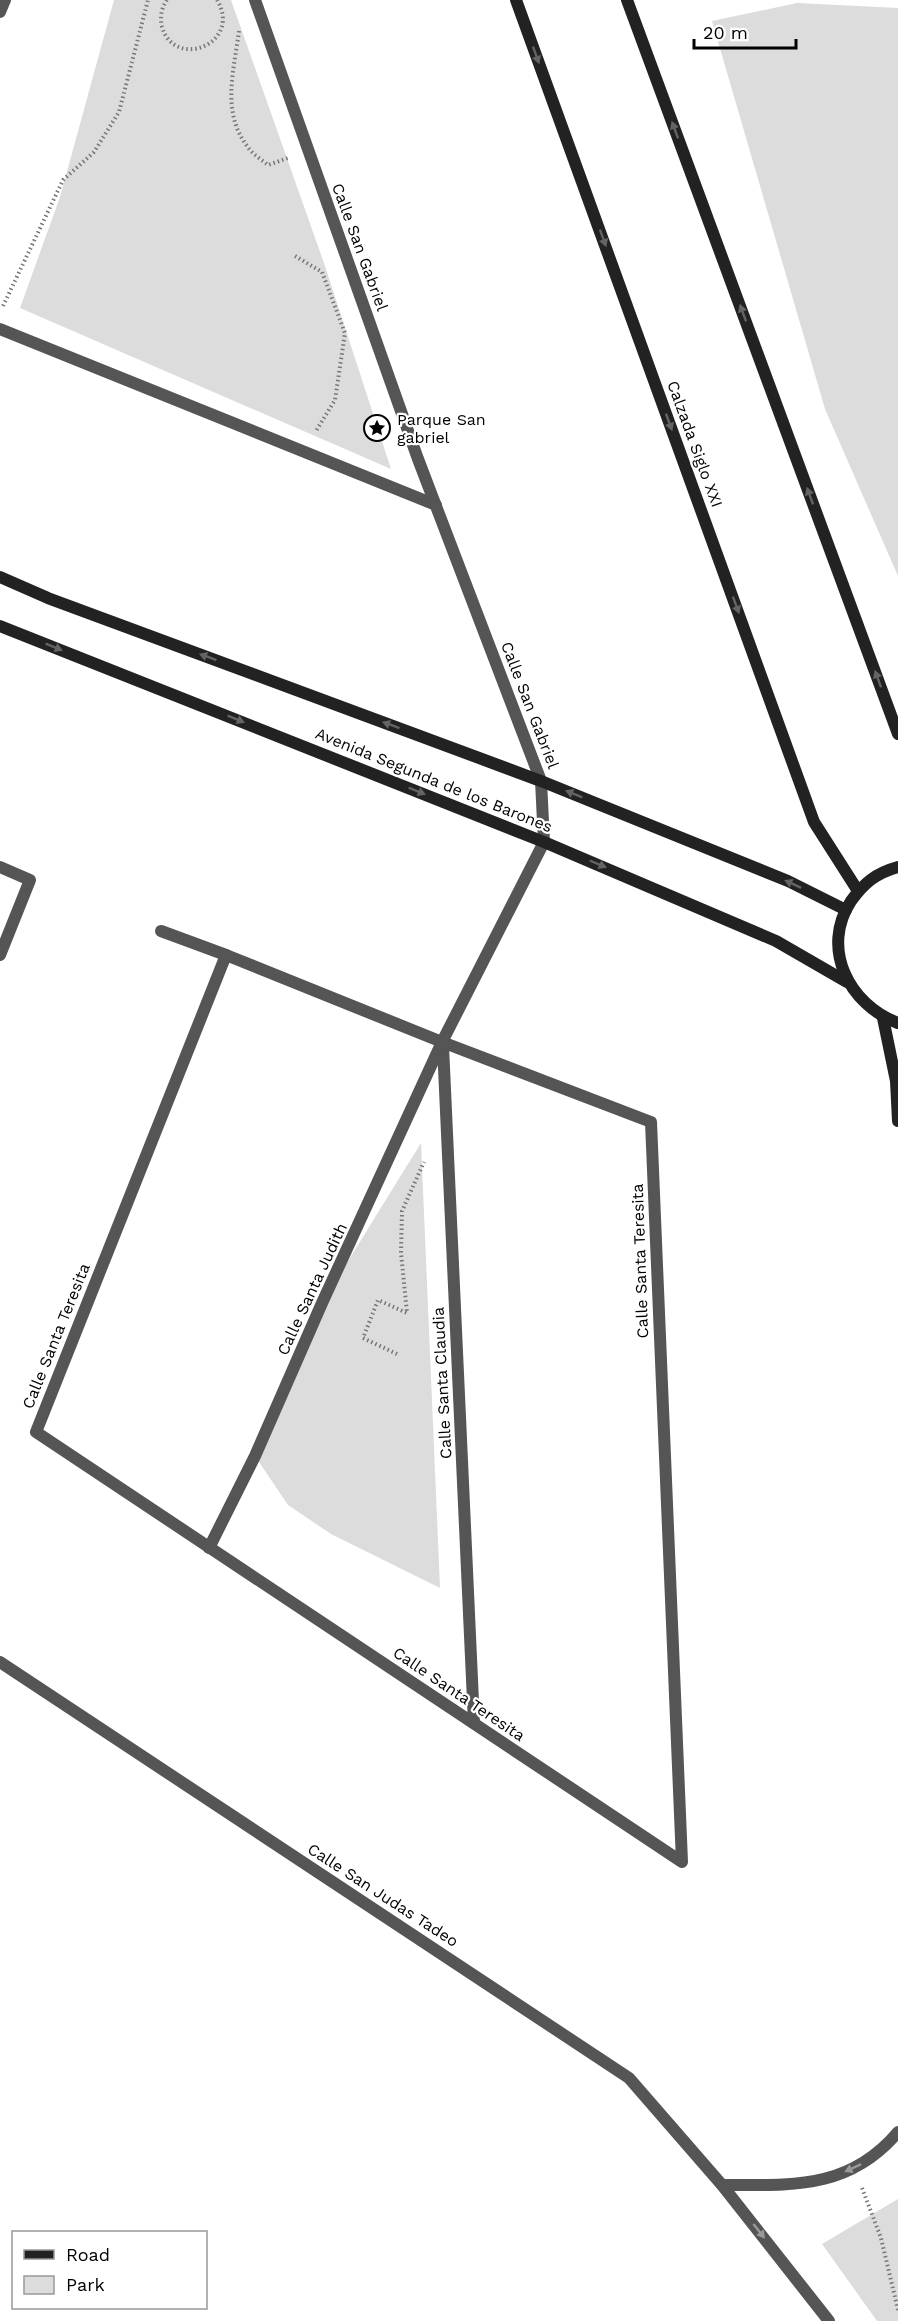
<svg xmlns="http://www.w3.org/2000/svg" width="898" height="2321" viewBox="0 0 898 2321" font-family="'Work Sans',sans-serif">
	<style>
		.green { fill: #dcdcdc }
		.lines { fill: none; stroke-linecap: round; stroke-linejoin: round }
		.path { stroke: #777; stroke-width: 4; stroke-dasharray: 1.5 3; stroke-linecap: butt }
		.minor { stroke: #555; stroke-width: 12 }
		.secondary { stroke: #222; stroke-width: 12 }
		.oneway { fill: #646464 }
		.oneway2 { fill: #999 }
		.labels { text-anchor: middle; dominant-baseline: central; stroke-width: 4.5; stroke-linejoin: round; paint-order: stroke }
		.street-label { font-size: 16px; fill: #000; stroke: #fff }
		.poi-label { font-size: 16px; fill: #000; stroke: #fff; text-anchor: start }
	</style>
	<rect width="100%" height="100%" fill="#fff"/>
	<!-- green -->
	<g class="green">
		<path d="M114 0H231L325 266 391 469 20 308 60 197Z"/>
		<path d="M797 3 898 8V576L825 409 712 21Z"/>
		<path d="M421 1143 440 1588 331 1534 288 1505 255 1456 322 1303Z"/>
		<path d="M898 2199V2321H877L822 2244Z"/>
	</g>
	<g class="lines">
		<!-- path -->
		<g class="path">
			<path d="M167 0C161 8 160 18 162 27 175 71 243 43 217 0"/>
			<path d="M239 31C234 71 221 111 247 146 252 154 261 159 268 165L288 158"/>
			<path d="M295 256 322 272 345 333 335 400 316 431"/>
			<path d="M3 306 63 180 94 152 119 112 148 0"/>
			<path d="M397 1354 363 1338 378 1300 407 1313 401 1253 402 1211 424 1162"/>
			<path d="M862 2188 881 2238 898 2310"/>
		</g>
		<!-- minor -->
		<g class="minor">
			<path d="M0 12 5 0"/>
			<path d="M0 329 436 505"/>
			<path d="M0 867 30 880 0 955"/>
			<path d="M161 931 226 955"/>
			<path d="M226 955 442 1042 651 1122 682 1862 36 1432Z"/>
			<path d="M443 1046 474 1723"/>
			<path d="M209 1548 255 1456 322 1303 442 1042 544 842 541 781 418 459 255 0"/>
			<path d="M0 1662 629 2078 722 2185 829 2321"/>
			<path d="M722 2185C792 2185 849 2190 898 2132"/>
		</g>
		<!-- secondary -->
		<g class="secondary">
			<path d="M516 0 814 822 858 891"/>
			<path d="M627 0 898 734"/>
			<path d="M0 577 48 598 541 781 788 881 846 910"/>
			<path d="M0 626 544 842 776 941 847 982"/>
			<path d="M898 867C876 873 864 883 851 901 820 948 849 1005 898 1023"/>
			<path d="M883 1018 896 1081 898 1121"/>
		</g>
	</g>
	<!-- one-way arrows -->
	<defs><path id="oneway-solid" d="M-6-.8H1V-3.2L6.5 0L1 3.2V.8H-6Z" transform="scale(1.5)"/></defs>
	<g class="oneway">
		<use href="#oneway-solid" transform="translate(536 55) rotate(70)"/>
		<use href="#oneway-solid" transform="translate(675 130) rotate(-110)"/>
		<use href="#oneway-solid" transform="translate(603 238) rotate(70)"/>
		<use href="#oneway-solid" transform="translate(743 313) rotate(-110)"/>
		<use href="#oneway-solid" transform="translate(669 422) rotate(70)"/>
		<use href="#oneway-solid" transform="translate(810 496) rotate(-110)"/>
		<use href="#oneway-solid" transform="translate(736 605) rotate(70)"/>
		<use href="#oneway-solid" transform="translate(54 647) rotate(22)"/>
		<use href="#oneway-solid" transform="translate(208 657) rotate(-160)"/>
		<use href="#oneway-solid" transform="translate(878 679) rotate(-110)"/>
		<use href="#oneway-solid" transform="translate(236 719) rotate(22)"/>
		<use href="#oneway-solid" transform="translate(391 725) rotate(-160)"/>
		<use href="#oneway-solid" transform="translate(417 791) rotate(22)"/>
		<use href="#oneway-solid" transform="translate(574 794) rotate(-158)"/>
		<use href="#oneway-solid" transform="translate(598 864) rotate(23)"/>
		<use href="#oneway-solid" transform="translate(793 884) rotate(-155)"/>
	</g>
	<g class="oneway2">
		<use href="#oneway-solid" transform="translate(853 2168) rotate(155)"/>
		<use href="#oneway-solid" transform="translate(759 2231) rotate(52)"/>
	</g>
	<!-- icons -->
	<defs>
		<symbol id="sight-ring" viewBox="-11 -11 22 22"><circle r="9.5" fill="#fff" stroke="#000" stroke-width="1.5"/><path d="M0-6L1.8-2.2L6-1.7L2.9 1.2L3.7 5.4L0 3.3L-3.7 5.4L-2.9 1.2L-6-1.7L-1.8-2.2Z" fill="#000"/></symbol>
	</defs>
	<g fill-rule="evenodd">
		<use href="#sight-ring" x="362" y="413" width="30" height="30"/>
	</g>
	<g class="labels">
		<!-- street labels -->
		<g class="street-label">
			<text transform="translate(360 247) rotate(70)">Calle San Gabriel</text>
			<text transform="translate(695 444) rotate(70)">Calzada Siglo XXI</text>
			<text transform="translate(530 705) rotate(69)">Calle San Gabriel</text>
			<text transform="translate(434 780) rotate(22)">Avenida Segunda de los Barones</text>
			<text transform="translate(640 1261) rotate(-92)">Calle Santa Teresita</text>
			<text transform="translate(312 1289) rotate(-65)">Calle Santa Judith</text>
			<text transform="translate(56 1336) rotate(-68)">Calle Santa Teresita</text>
			<text transform="translate(442 1383) rotate(-93)">Calle Santa Claudia</text>
			<text transform="translate(459 1694) rotate(34)">Calle Santa Teresita</text>
			<text transform="translate(383 1895) rotate(33)">Calle San Judas Tadeo</text>
		</g>
		<!-- poi labels -->
		<g class="poi-label">
			<text x="397" y="419">Parque San<tspan x="397" dy="18">gabriel</tspan></text>
		</g>
	</g>
	<!-- legend -->
	<rect x="12" y="2231" width="195" height="78" fill="#ffffff" stroke="#999999" stroke-width="1.5"/>
	<rect x="24" y="2250" width="30" height="9" fill="#222222" stroke="#999999" stroke-width="1.5"/>
	<text x="66" y="2261" font-size="18" fill="#000000">Road</text>
	<rect x="24" y="2276" width="30" height="18" fill="#dcdcdc" stroke="#999999" stroke-width="1.5"/>
	<text x="66" y="2291" font-size="18" fill="#000000">Park</text>
	<!-- scale -->
	<path d="M694 39v9h102v-9" fill="none" stroke="#000000" stroke-width="3"/>
	<text x="703" y="39" font-size="18" fill="#000000" stroke="#ffffff" stroke-width="4.5" paint-order="stroke">20 m</text>
</svg>
